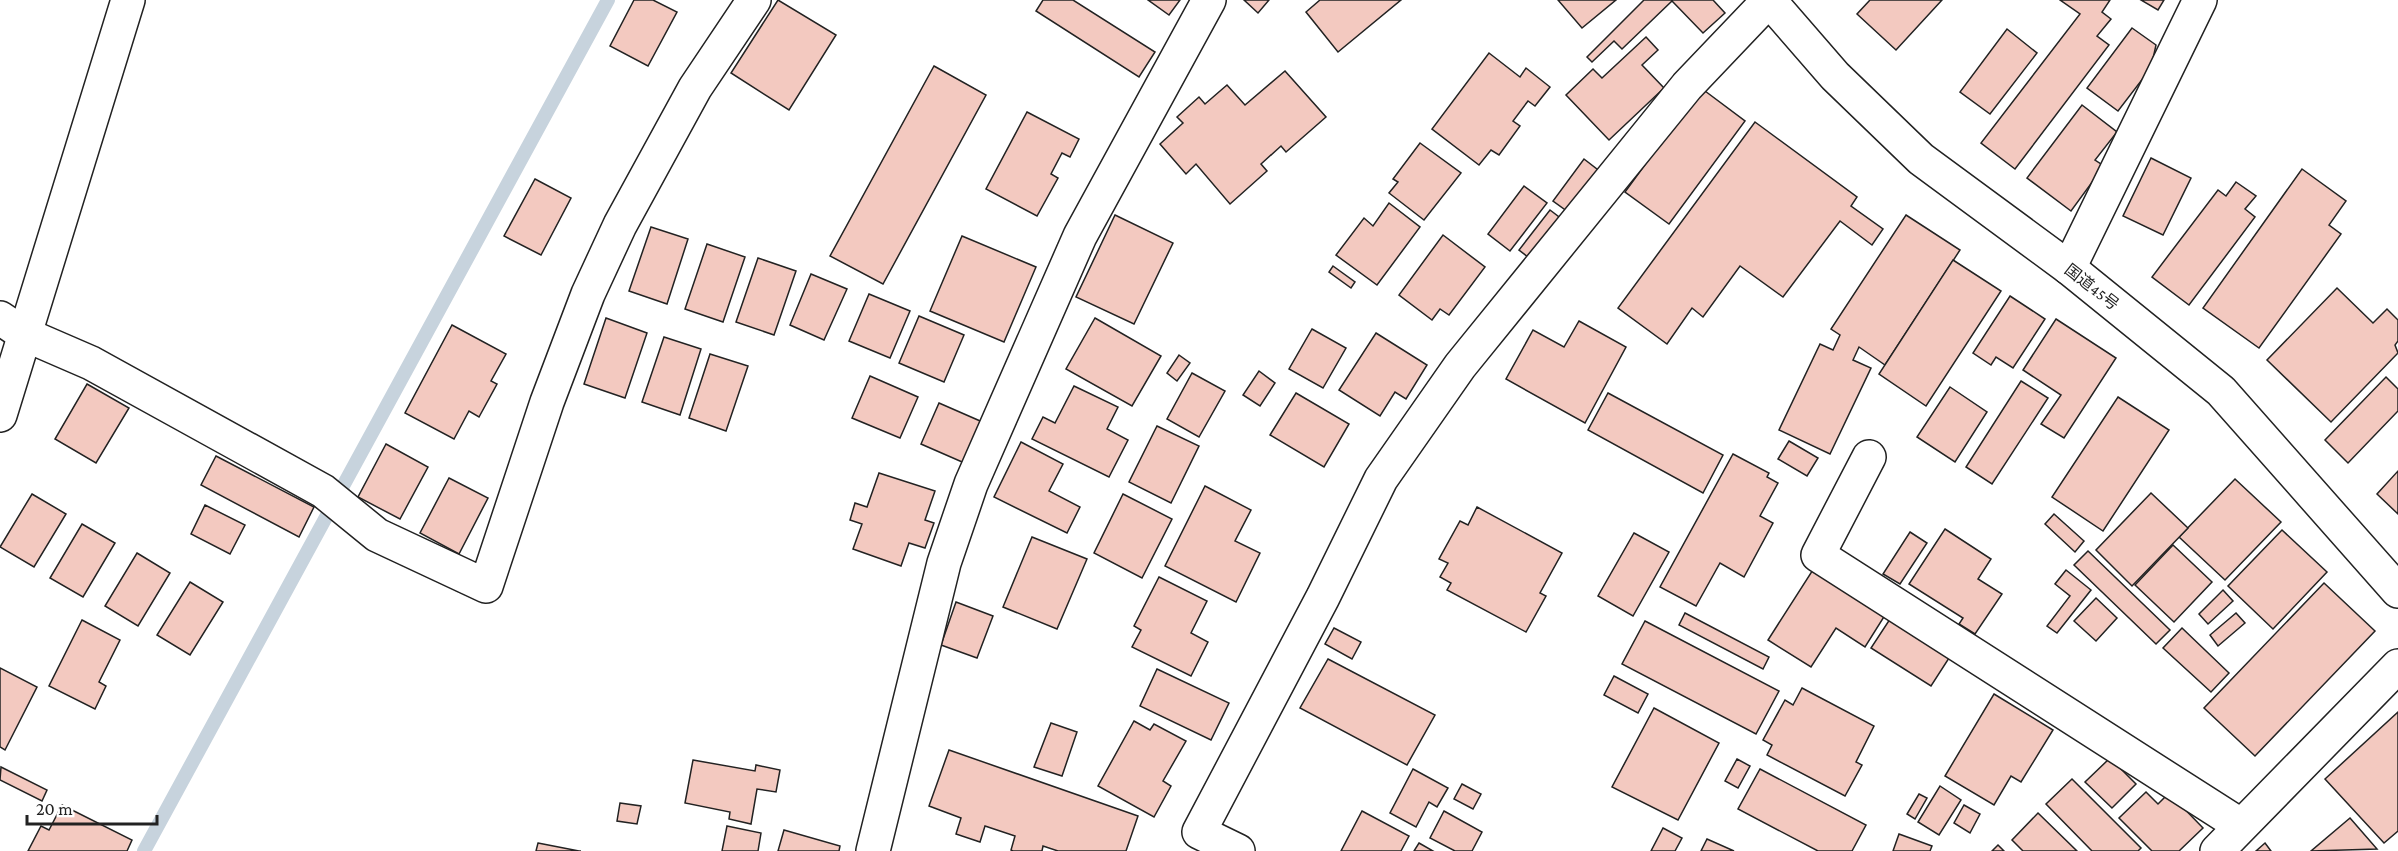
<svg xmlns="http://www.w3.org/2000/svg" width="2398" height="851" viewBox="0 0 2398 851" font-family="'Crimson Pro','Noto Sans JP',serif">
	<style>
		.lines { fill: none; stroke-linecap: round; stroke-linejoin: round }
		.stream { stroke: #c7d3dd; stroke-width: 14 }
		.building { fill: #f3c9c0; stroke: #222; stroke-width: 1.5 }
		.street-casing { stroke: #222; stroke-width: 36 }
		.highway-casing { stroke: #222; stroke-width: 36 }
		.street { stroke: #fff; stroke-width: 33 }
		.highway { stroke: #fff; stroke-width: 33 }
		.labels { text-anchor: middle; dominant-baseline: central; stroke-width: 4.5; stroke-linejoin: round; paint-order: stroke }
		.street-label { font-size: 16px; fill: #222; stroke: #fff }
	</style>
	<rect width="100%" height="100%" fill="#fff"/>
	<g class="lines">
		<!-- stream -->
		<path class="stream" d="M144 851 608 0"/>
	</g>
	<!-- building -->
	<g class="building">
		<path d="M634 0H653L677 12 648 66 610 46Z"/>
		<path d="M778 0 836 35 789 110 731 73Z"/>
		<path d="M1043 0H1073L1155 52 1139 77 1036 11Z"/>
		<path d="M1148 0H1180L1169 15Z"/>
		<path d="M1244 0H1269L1258 13Z"/>
		<path d="M1320 0H1401L1338 52 1306 12Z"/>
		<path d="M1558 0H1616L1582 28Z"/>
		<path d="M1644 0H1713L1725 13 1703 33 1672 1 1622 49 1614 41 1592 62 1587 57Z"/>
		<path d="M1870 0H1942L1896 50 1857 14Z"/>
		<path d="M2060 0H2110L2102 12 2111 19 2097 36 2109 45 2015 169 1981 143 2080 14Z"/>
		<path d="M2141 0H2164L2158 10Z"/>
		<path d="M2132 28 2156 45 2151 68 2118 111 2087 88Z"/>
		<path d="M2007 29 2037 53 1990 114 1960 92Z"/>
		<path d="M1646 37 1658 50 1642 65 1664 88 1609 140 1566 95 1593 69 1602 78Z"/>
		<path d="M1489 53 1520 77 1526 68 1550 87 1535 106 1528 101 1513 121 1520 126 1499 155 1491 150 1479 165 1432 129Z"/>
		<path d="M934 66 986 95 883 284 830 256Z"/>
		<path d="M1285 71 1326 117 1286 152 1281 146 1261 164 1267 171 1230 204 1196 164 1186 174 1160 144 1183 123 1177 117 1199 97 1205 104 1227 85 1245 105Z"/>
		<path d="M1701 88 1745 121 1669 224 1625 192Z"/>
		<path d="M2082 105 2117 132 2095 160 2104 166 2071 211 2027 178Z"/>
		<path d="M1027 112 1079 139 1070 157 1062 153 1051 174 1058 178 1037 216 986 189Z"/>
		<path d="M1755 122 1857 197 1851 206 1883 229 1872 245 1840 221 1783 297 1740 266 1703 317 1692 308 1667 344 1618 308Z"/>
		<path d="M1420 143 1461 173 1424 220 1389 193 1398 182 1393 179Z"/>
		<path d="M2151 158 2191 178 2163 235 2123 216Z"/>
		<path d="M1584 159 1602 173 1571 214 1553 201Z"/>
		<path d="M2302 169 2346 201 2329 225 2341 234 2259 348 2203 308Z"/>
		<path d="M535 179 571 198 541 255 504 236Z"/>
		<path d="M2236 182 2256 196 2245 209 2255 217 2189 305 2152 277 2218 190 2226 196Z"/>
		<path d="M1524 186 1547 203 1510 251 1488 234Z"/>
		<path d="M1389 203 1420 227 1377 285 1336 255 1364 218 1373 226Z"/>
		<path d="M1550 210 1563 220 1533 261 1519 250Z"/>
		<path d="M1115 215 1173 243 1134 324 1076 297Z"/>
		<path d="M1906 215 1960 250 1885 365 1859 347 1853 360 1871 368 1830 454 1779 430 1820 344 1833 350 1840 335 1831 329Z"/>
		<path d="M651 227 688 239 667 304 629 291Z"/>
		<path d="M1443 235 1485 267 1449 315 1440 309 1432 320 1399 295Z"/>
		<path d="M962 236 1036 267 1004 342 930 311Z"/>
		<path d="M707 244 745 257 723 322 685 309Z"/>
		<path d="M758 258 796 271 774 335 736 322Z"/>
		<path d="M1953 260 2001 291 1926 406 1879 374Z"/>
		<path d="M1333 266 1355 282 1351 288 1329 272Z"/>
		<path d="M811 274 847 289 824 340 790 325Z"/>
		<path d="M2337 288 2373 323 2387 309 2398 320V341L2395 345 2398 353 2331 422 2267 360Z"/>
		<path d="M869 294 910 311 890 358 849 341Z"/>
		<path d="M2010 296 2045 319 2013 368 1996 357 1991 365 1973 353Z"/>
		<path d="M919 316 964 335 944 382 899 363Z"/>
		<path d="M606 318 647 333 625 398 584 384Z"/>
		<path d="M1095 318 1161 356 1132 406 1066 369Z"/>
		<path d="M2056 319 2116 358 2064 438 2041 424 2061 395 2023 370Z"/>
		<path d="M1579 321 1626 347 1585 423 1506 379 1533 330 1564 347Z"/>
		<path d="M452 325 506 354 491 381 497 384 479 417 469 411 454 439 405 413Z"/>
		<path d="M1312 329 1346 348 1323 388 1289 369Z"/>
		<path d="M1376 333 1427 365 1406 399 1395 392 1380 416 1339 390Z"/>
		<path d="M664 337 701 349 680 415 642 402Z"/>
		<path d="M710 354 748 366 726 431 689 418Z"/>
		<path d="M1179 355 1190 363 1177 381 1167 373Z"/>
		<path d="M1259 371 1275 383 1260 406 1243 395Z"/>
		<path d="M1192 373 1225 391 1199 437 1167 419Z"/>
		<path d="M870 376 918 397 900 438 852 418Z"/>
		<path d="M2386 377 2398 389V411L2348 463 2325 440Z"/>
		<path d="M2021 381 2048 398 1992 484 1966 467Z"/>
		<path d="M87 384 129 408 96 463 55 439Z"/>
		<path d="M1074 386 1118 407 1107 429 1128 440 1109 477 1032 439 1043 417 1055 423Z"/>
		<path d="M1950 387 1987 412 1955 462 1917 437Z"/>
		<path d="M1296 393 1349 424 1324 467 1270 435Z"/>
		<path d="M1608 393 1723 455 1703 493 1588 430Z"/>
		<path d="M2118 397 2169 430 2103 531 2052 497Z"/>
		<path d="M939 403 987 424 969 465 921 444Z"/>
		<path d="M1157 426 1199 446 1171 503 1129 482Z"/>
		<path d="M1789 441 1818 458 1807 476 1778 459Z"/>
		<path d="M1021 442 1063 464 1049 491 1080 507 1067 533 994 497Z"/>
		<path d="M386 444 428 467 400 519 358 497Z"/>
		<path d="M1733 454 1769 473 1767 477 1778 483 1760 516 1773 523 1744 577 1720 563 1696 606 1660 587Z"/>
		<path d="M216 456 314 507 299 537 201 485Z"/>
		<path d="M2398 471V514L2377 494Z"/>
		<path d="M879 473 935 491 925 520 934 523 925 548 909 543 901 566 853 549 862 524 850 520 855 503 867 507Z"/>
		<path d="M449 478 488 498 459 554 420 533Z"/>
		<path d="M2235 479 2281 522 2225 580 2179 537Z"/>
		<path d="M1205 486 1251 510 1235 541 1260 553 1236 602 1165 566Z"/>
		<path d="M2151 493 2188 528 2132 586 2096 550Z"/>
		<path d="M32 494 66 514 34 567 0 547Z"/>
		<path d="M1123 494 1172 519 1142 578 1094 553Z"/>
		<path d="M205 505 245 525 230 554 191 534Z"/>
		<path d="M1477 507 1562 553 1540 593 1546 596 1526 632 1447 590 1451 583 1440 577 1448 563 1439 559 1460 521 1468 525Z"/>
		<path d="M2054 514 2084 541 2075 552 2045 524Z"/>
		<path d="M82 524 115 543 83 597 50 578Z"/>
		<path d="M1945 529 1991 559 1978 579 2002 594 1975 634 1959 624 1963 618 1909 584Z"/>
		<path d="M2282 530 2327 572 2273 629 2228 586Z"/>
		<path d="M1910 532 1927 543 1900 584 1883 574Z"/>
		<path d="M1634 533 1669 552 1633 616 1598 596Z"/>
		<path d="M1032 537 1087 559 1057 629 1003 607Z"/>
		<path d="M2173 545 2212 582 2174 622 2135 585Z"/>
		<path d="M2088 551 2170 630 2156 644 2074 565Z"/>
		<path d="M137 553 170 573 138 626 105 606Z"/>
		<path d="M1816 565 1887 612 1865 647 1836 628 1811 667 1768 640Z"/>
		<path d="M2066 570 2091 590 2057 633 2047 626 2070 596 2055 584Z"/>
		<path d="M1159 577 1207 601 1191 633 1208 642 1191 676 1132 647 1141 630 1134 626Z"/>
		<path d="M190 582 223 602 190 655 157 635Z"/>
		<path d="M2324 583 2375 631 2255 756 2204 708Z"/>
		<path d="M2223 590 2233 601 2208 624 2199 614Z"/>
		<path d="M2096 598 2117 618 2096 641 2074 621Z"/>
		<path d="M956 602 993 616 977 658 941 645Z"/>
		<path d="M1685 613 1769 657 1763 669 1679 625Z"/>
		<path d="M2236 613 2245 623 2218 646 2210 635Z"/>
		<path d="M1892 616 1951 655 1931 686 1871 648Z"/>
		<path d="M82 620 120 640 99 682 106 686 95 709 49 686Z"/>
		<path d="M1645 621 1779 691 1756 734 1622 664Z"/>
		<path d="M1334 628 1361 642 1352 659 1325 644Z"/>
		<path d="M2182 628 2229 673 2211 692 2163 648Z"/>
		<path d="M1328 659 1435 715 1407 765 1300 708Z"/>
		<path d="M0 668 37 687 5 750 0 747Z"/>
		<path d="M1157 669 1229 703 1211 740 1140 706Z"/>
		<path d="M1614 676 1648 694 1638 713 1604 695Z"/>
		<path d="M1802 688 1874 726 1856 762 1862 765 1845 796 1767 755 1772 745 1763 740 1785 700 1793 705Z"/>
		<path d="M1994 694 2053 730 2021 782 2011 776 1994 805 1945 776Z"/>
		<path d="M1654 708 1719 743 1678 820 1612 787Z"/>
		<path d="M2398 712V831L2384 843 2325 779Z"/>
		<path d="M1134 721 1150 730 1154 724 1186 741 1163 781 1171 786 1154 817 1098 786Z"/>
		<path d="M1051 723 1077 732 1062 776 1034 767Z"/>
		<path d="M949 750 1138 816 1126 851H1058L1043 846 1042 851H1013L1011 850 1015 836 985 826 980 842 956 834 961 818 929 806Z"/>
		<path d="M2110 758 2136 784 2112 808 2085 782Z"/>
		<path d="M1737 759 1750 766 1738 788 1725 781Z"/>
		<path d="M693 760 755 771 756 765 780 770 776 792 757 789 751 824 729 819 730 812 685 803Z"/>
		<path d="M1 767 47 790 42 801 0 780Z"/>
		<path d="M1413 769 1448 788 1437 807 1429 802 1416 827 1390 813Z"/>
		<path d="M1760 769 1866 825 1852 851H1818L1738 809Z"/>
		<path d="M2072 779 2141 848 2138 851H2092L2046 804Z"/>
		<path d="M1462 784 1481 794 1473 809 1454 799Z"/>
		<path d="M1940 786 1961 800 1939 835 1918 822Z"/>
		<path d="M2146 792 2158 804 2169 793 2203 828 2179 851H2152L2119 818Z"/>
		<path d="M1919 794 1927 798 1915 819 1907 814Z"/>
		<path d="M620 803 641 806 637 824 617 821Z"/>
		<path d="M62 805 132 840 127 851H28L41 826 49 830Z"/>
		<path d="M1964 805 1980 814 1970 833 1954 823Z"/>
		<path d="M1362 811 1409 836 1401 851H1341Z"/>
		<path d="M1444 811 1482 832 1472 851H1455L1430 838Z"/>
		<path d="M2038 813 2077 851H2023L2012 840Z"/>
		<path d="M2350 818 2377 849 2311 851Z"/>
		<path d="M727 826 761 833 758 851H722Z"/>
		<path d="M1663 828 1682 838 1675 851H1651Z"/>
		<path d="M784 830 840 846 839 851H778Z"/>
		<path d="M1899 834 1932 846 1930 851H1893Z"/>
		<path d="M1707 839 1734 851H1701Z"/>
		<path d="M538 843 579 851H581H536Z"/>
		<path d="M1419 843 1433 851H1414Z"/>
		<path d="M2265 843 2271 851H2256Z"/>
		<path d="M1998 845 2004 851H1992Z"/>
	</g>
	<g class="lines">
		<defs>
			<g id="street">
				<path d="M2069 268 2200 0"/>
				<path d="M0 318 24 334 91 363 323 491 377 535 486 586 547 402 588 294 620 225 695 88 754 0"/>
				<path d="M0 415 128 0"/>
				<path d="M1869 457 1818 555 2240 825"/>
				<path d="M873 851 944 563 971 484 1080 236 1209 0"/>
				<path d="M1238 851 1199 832 1323 597 1381 479 1460 366 1687 86 1769 0"/>
				<path d="M2217 851 2398 666"/>
			</g>
			<path id="highway" d="M1769 0 1835 76 1921 159 2069 268 2221 391 2398 591"/>
		</defs>
		<!-- street casing -->
		<use href="#street" class="street-casing"/>
		<!-- highway casing -->
		<use href="#highway" class="highway-casing"/>
		<!-- street -->
		<use href="#street" class="street"/>
		<!-- highway -->
		<use href="#highway" class="highway"/>
	</g>
	<g class="labels">
		<!-- street labels -->
		<g class="street-label">
			<text transform="translate(2092 287) rotate(38)">国道45号</text>
		</g>
	</g>
	<!-- scale -->
	<path d="M27 815v9h130v-9" fill="none" stroke="#222222" stroke-width="3"/>
	<text x="36" y="815" font-size="18" fill="#222222" stroke="#ffffff" stroke-width="4.5" paint-order="stroke">20 m</text>
</svg>
